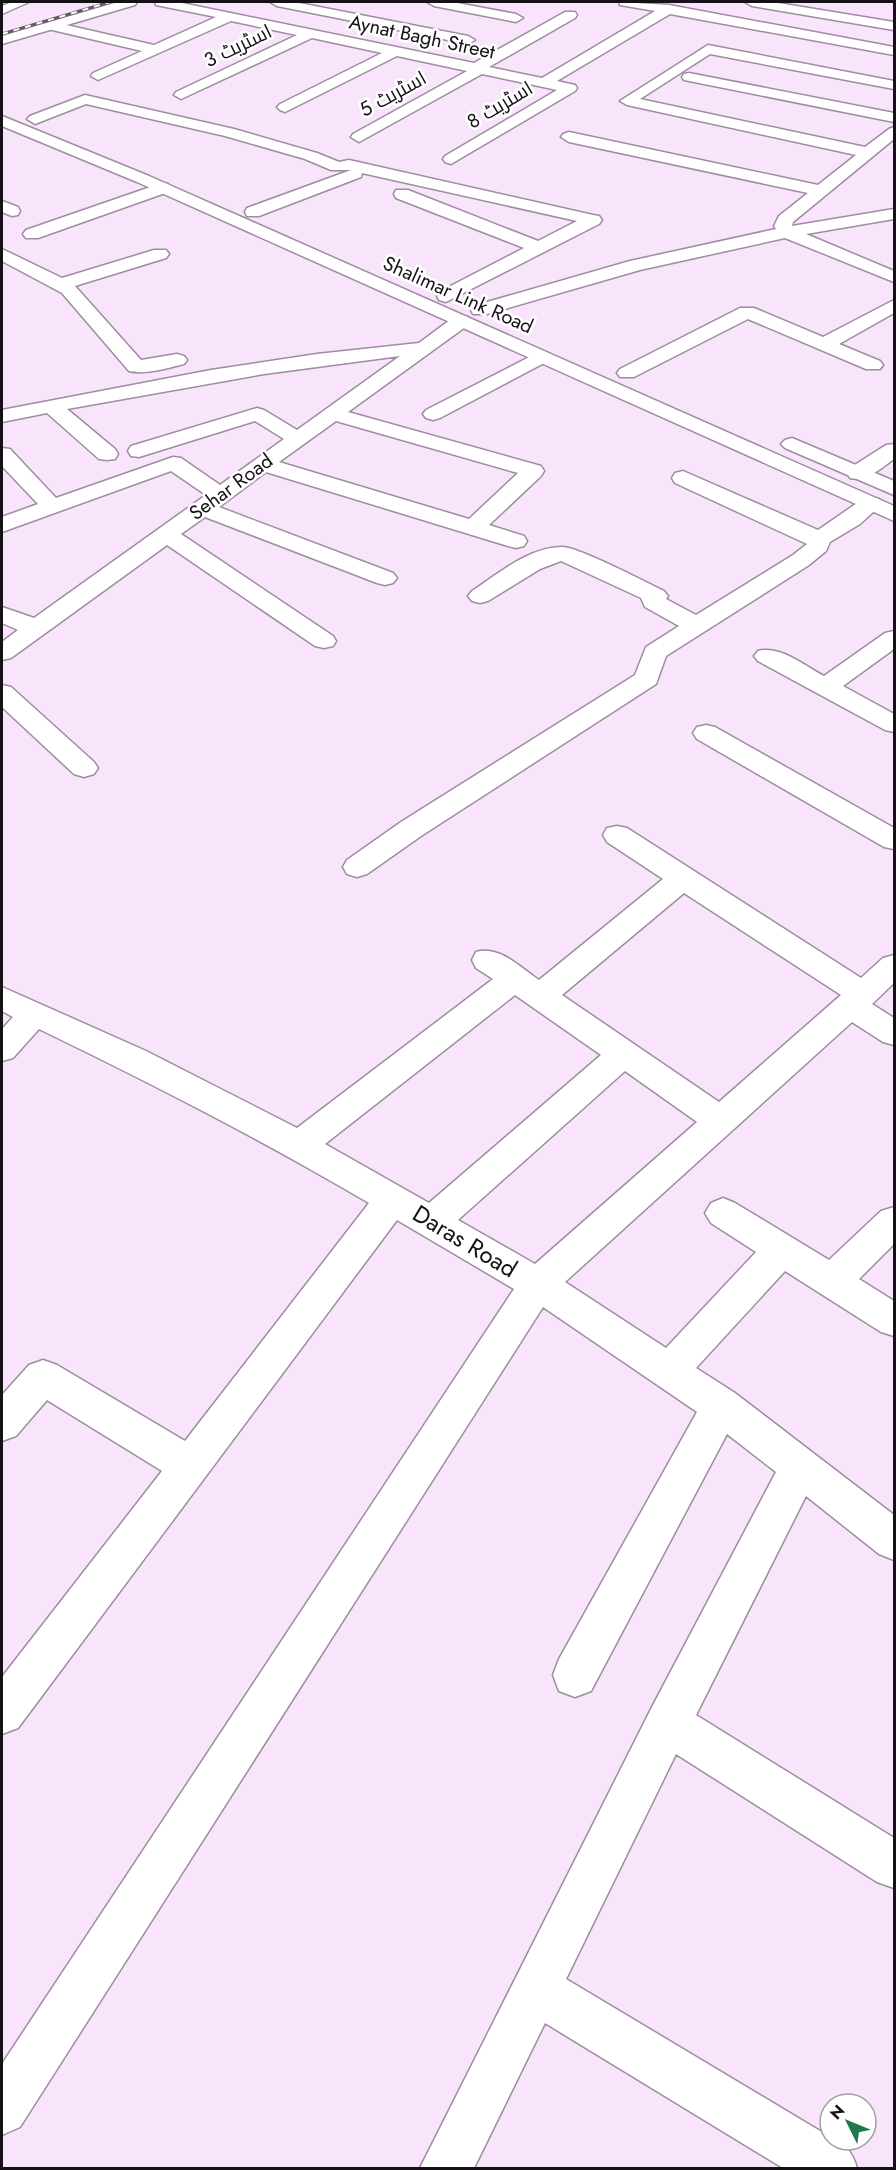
<svg xmlns="http://www.w3.org/2000/svg" width="896" height="2170" viewBox="0 0 896 2170" font-family="Jost,Cairo,sans-serif">
	<style>
		.lines { fill: none; stroke-linecap: round; stroke-linejoin: round }
		.minor-casing { stroke: #9e8ca0; stroke-width: 3 }
		.major-casing { stroke: #9e8ca0; stroke-width: 3 }
		.minor { fill: #fff; fill-rule: evenodd }
		.major { fill: #fff; fill-rule: evenodd }
		.rail-casing { stroke: #655a66; stroke-width: 3 }
		.rail { stroke: #fff; stroke-width: 2; stroke-dasharray: 6; stroke-linecap: butt }
		.labels { text-anchor: middle; dominant-baseline: central; stroke-width: 5; stroke-linejoin: round; paint-order: stroke }
		.far-street-label { font-size: 20px; fill: #161017; stroke: #fff }
		.street-label { font-size: 24px; fill: #161017; stroke: #fff }
	</style>
	<rect width="100%" height="100%" fill="#f9e5fb"/>
	<g class="lines">
		<defs>
			<g id="minor">
				<path d="M155 2H177L474 63 565 12H575L577 15 575 18 489 67 542 78 655 11 620 5 619 2 669 5 894 47V55L670 14 557 81 575 85 577 88 575 91 451 164 445 162 443 159 445 156 557 90 482 74 359 142 351 137 353 134 467 71 397 56 285 112 280 110 277 107 280 104 382 53 312 38 181 99 174 95 176 92 297 35 231 21 98 80 91 76 93 73 142 51 48 29 46 26 53 22 154 45 216 17 156 5Z"/>
				<path d="M270 2H294L468 36 475 40 468 44 277 6Z"/>
				<path d="M427 2H452L516 14 523 18 516 22 434 6Z"/>
				<path d="M745 2H772L894 22V30L752 6Z"/>
				<path d="M708 45 894 81V89L710 54 640 99 865 147 889 129 894 127V139L793 222 792 226 894 209V219L806 234 894 271V282L785 238 640 270 487 314H473L471 310 473 306 630 261 776 229 774 226 779 216 808 193 569 142 561 137 563 134 569 132 818 185 856 155 627 105 620 101Z"/>
				<path d="M689 73 894 113V122L684 80 682 77 684 74Z"/>
				<path d="M85 95 234 129 317 153 339 162 349 160 593 215 599 216 602 220 599 224 446 302 439 300 437 296 439 292 524 248 396 198 394 194 396 190H408L538 241 577 221 362 173 361 177 259 216H247L245 212 247 208 351 170H331L305 159 225 136 86 104 40 122 35 124 27 119 30 116Z"/>
				<path d="M162 183 168 184 170 188 168 192 38 238H26L23 234 26 230Z"/>
				<path d="M2 201 18 207 20 211 18 215 12 216 2 212Z"/>
				<path d="M2 249 62 278 154 250H166L169 254 166 258 75 286 141 360 177 354 184 356 187 360 184 364C168 368 145 375 129 371L62 293 2 261Z"/>
				<path d="M894 300V313L839 344 880 361 883 365 880 369H866L748 319 634 377H620L617 373 620 369 740 308H754L823 337Z"/>
				<path d="M461 315 468 317 470 321 468 325 348 412 541 466 544 471 541 476 489 525 524 536 527 541 524 546 516 548 508 546 266 472 219 507 393 573 397 578 393 583 385 585 377 583 205 517 181 534 333 636 336 641 333 646 324 648 315 646 167 545 11 658 2 660V642L18 630 2 623V607L34 618 206 495 171 471 2 532V517L38 504 2 466V448L10 449 56 498 173 457 181 458 220 485 284 439 255 421 139 457 131 456 128 451 131 446 257 408 264 410 297 430 400 356 264 374 67 409 115 449 118 454 115 459 107 460 99 459 47 413 2 422V410L211 370 317 354 419 343 454 317ZM336 421 518 473 469 519 279 462Z"/>
				<path d="M541 351 548 353 551 357 548 361 440 418 433 420 426 418 423 414 426 410Z"/>
				<path d="M894 444V459C881 468 867 482 850 478L847 473 850 468 886 445Z"/>
				<path d="M683 471 818 530 863 499 871 497 879 499 882 504 860 524 830 542 826 551 809 565 666 656 656 684 421 836 367 874 357 877 347 874 343 867 347 860 401 822 635 675 646 647 679 626 645 607 641 598 561 561 540 569 488 601 480 603 472 601 468 596 472 591C498 574 529 547 562 547 579 547 645 582 664 591L668 596 666 599 696 615 793 555 807 544 675 483 672 478 675 473Z"/>
				<path d="M894 631V649L843 686 894 714V732L885 730 758 661 754 656 758 651C780 645 805 666 824 676L885 633Z"/>
				<path d="M2 685 11 687 94 762 98 768 94 774 84 777 74 774 2 707Z"/>
				<path d="M706 725 715 727 894 828V849L884 847 697 739 693 733 697 727Z"/>
				<path d="M617 826 627 828 861 978 883 958 894 955V983L872 1004 894 1018V1045L883 1042 852 1022 565 1282 666 1348 756 1252 711 1223 705 1213 711 1203 723 1198 735 1203 829 1260 881 1211 894 1207V1244L859 1279 894 1301V1336L881 1332 785 1271 696 1368 735 1393 894 1515V1560L879 1554 806 1496 696 1715 894 1838V1888L877 1882 676 1754 566 1979 830 2137V2140C846 2142 853 2154 857 2168H783L545 2023 474 2168H420L652 1707 776 1472 727 1434 591 1691 575 1697 559 1691 553 1675 559 1659 697 1412 543 1307 20 2127 2 2135V2064L514 1289 397 1220 18 1728 2 1734V1677L162 1471 47 1400 16 1436 2 1441V1395L29 1365 43 1360 57 1365 185 1441 369 1203C262 1140 151 1083 39 1029L13 1058 2 1061V1029L13 1017 2 1011V987L146 1051 297 1128 493 979 476 968 472 960 476 952C499 945 520 967 539 980L663 879 607 842 603 835 607 828ZM684 893 841 995 719 1102 562 995ZM515 995 601 1055 429 1203 325 1144ZM625 1071 697 1122 535 1264 458 1220Z"/>
			</g>
			<g id="major">
				<path d="M12 2H29L2 14V6Z"/>
				<path d="M118 2H137L135 5 2 44V36Z"/>
				<path d="M2 116 149 176 894 506V521L137 182 2 126Z"/>
				<path d="M792 438 894 481V495L785 448 781 444 785 440Z"/>
			</g>
		</defs>
		<!-- minor casing -->
		<use href="#minor" class="minor-casing"/>
		<!-- major casing -->
		<use href="#major" class="major-casing"/>
		<!-- minor -->
		<use href="#minor" class="minor"/>
		<!-- major -->
		<use href="#major" class="major"/>
		<defs>
			<path id="rail" d="M2 34 110 2"/>
		</defs>
		<!-- rail casing -->
		<use href="#rail" class="rail-casing"/>
		<!-- rail -->
		<use href="#rail" class="rail"/>
	</g>
	<g class="labels">
		<!-- far-street labels -->
		<g class="far-street-label">
			<text transform="translate(422 37) rotate(12)">Aynat Bagh Street</text>
			<text transform="translate(238 46) rotate(-26)">اسٹریٹ 3</text>
			<text transform="translate(393 94) rotate(-29)">اسٹریٹ 5</text>
			<text transform="translate(500 105) rotate(-31)">اسٹریٹ 8</text>
			<text transform="translate(458 295) rotate(24)">Shalimar Link Road</text>
			<text transform="translate(231 487) rotate(-36)">Sehar Road</text>
		</g>
		<!-- street labels -->
		<g class="street-label">
			<text transform="translate(465 1241) rotate(31)">Daras Road</text>
		</g>
	</g>
	<!-- border -->
	<rect width="896" height="2170" fill="none" stroke="#161017" stroke-width="6"/>
	<!-- north arrow -->
	<g transform="translate(848 2122) rotate(313)"><circle r="28" fill="#ffffff" stroke="#a29fa2" stroke-width="1.5"/>
	<path d="M0-4.5L10 22L0 15L-10 22Z" fill="#1d7a50"/>
	<text y="-9" font-size="16" font-weight="bold" text-anchor="middle" fill="#161017">N</text>
	</g>
</svg>
